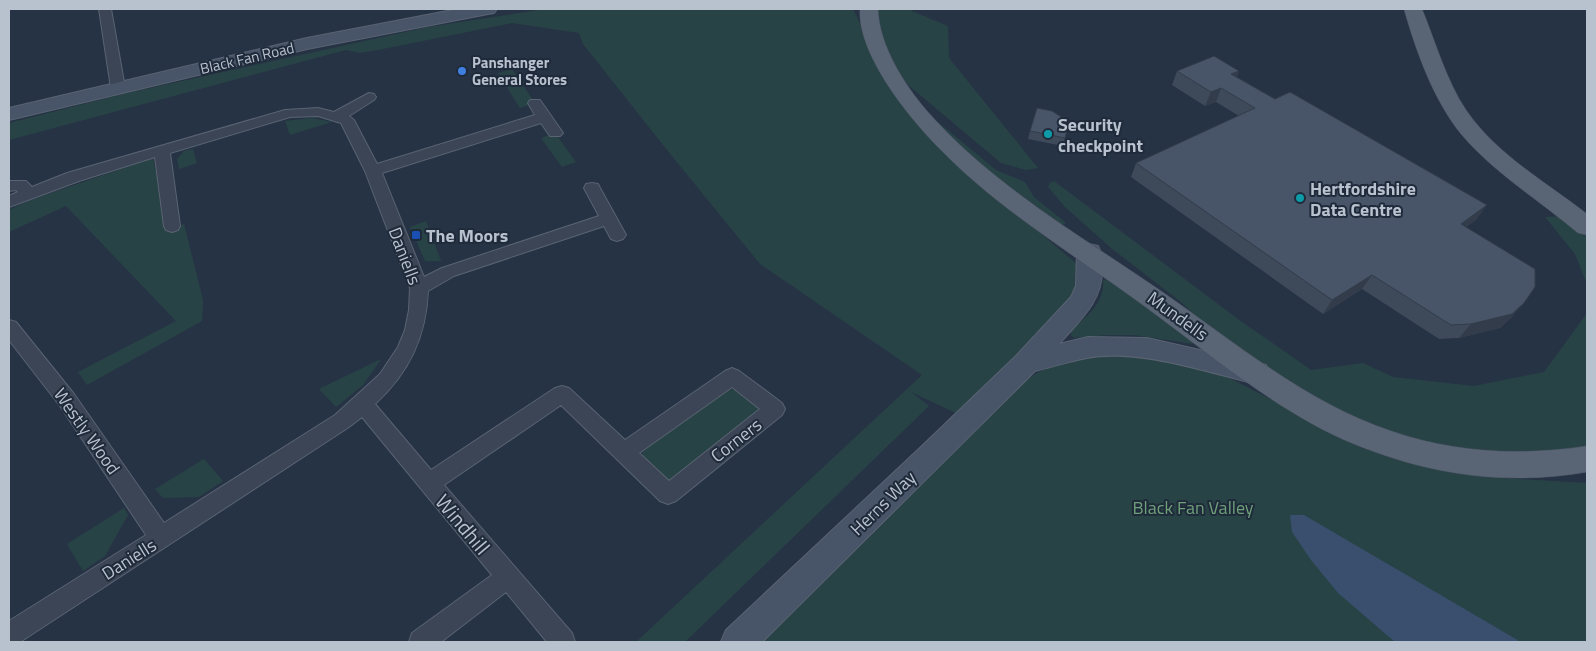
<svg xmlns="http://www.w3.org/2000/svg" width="1596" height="651" viewBox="0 0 1596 651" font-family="'Titillium Web',sans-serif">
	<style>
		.green { fill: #284346 }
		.water { fill: #394f6d }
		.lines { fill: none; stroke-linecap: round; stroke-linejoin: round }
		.street-casing { stroke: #596372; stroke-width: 2 }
		.secondary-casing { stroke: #596372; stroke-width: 2 }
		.primary-casing { stroke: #444e5e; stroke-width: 1 }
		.street { fill: #3b4555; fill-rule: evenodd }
		.secondary { fill: #485468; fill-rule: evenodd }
		.primary { fill: #596474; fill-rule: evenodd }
		.wall { fill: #3e495a }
		.shaded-wall { fill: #323c4a }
		.building { fill: #485569; stroke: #323c4a }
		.shop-dot { fill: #3f7fe0; stroke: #1f2a3a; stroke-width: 2 }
		.culture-dot { fill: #0f9aa8; stroke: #1f2a3a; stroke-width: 2 }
		.transit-dot { fill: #1a4fb4; stroke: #1f2a3a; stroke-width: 2 }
		.labels { text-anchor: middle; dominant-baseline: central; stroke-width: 4; stroke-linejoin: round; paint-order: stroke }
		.far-street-label { font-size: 15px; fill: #b8c1ce; stroke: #1f2a3a }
		.far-poi-label { font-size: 15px; font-weight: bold; fill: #b8c1ce; stroke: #1f2a3a; text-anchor: start }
		.poi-label { font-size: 18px; font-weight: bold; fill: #b8c1ce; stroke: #1f2a3a; text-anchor: start }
		.street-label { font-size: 18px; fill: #b8c1ce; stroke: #1f2a3a }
		.park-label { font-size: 18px; fill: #6ea079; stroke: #1f2a3a }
		.near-street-label { font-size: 21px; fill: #b8c1ce; stroke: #1f2a3a }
	</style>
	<rect width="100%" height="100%" fill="#263345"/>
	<!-- green -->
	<g class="green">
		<path d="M545 9H853L860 23 876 64 896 97 920 127 964 169 1077 264 1078 297 958 414 911 392 929 406 685 642H636L922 375 760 264 671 155 583 44 579 33 512 23 378 50 360 53 346 50 9 140V123L123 94 428 27Z"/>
		<path d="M877 9H912V11L948 26 949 58 1038 168 1026 170 1001 163 907 84 884 47Z"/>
		<path d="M512 69 535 103 520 108 498 73Z"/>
		<path d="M312 118 332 122 290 135 285 121Z"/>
		<path d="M938 122 996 170 1025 182 1034 197 1065 222V224H1061L991 173 937 124Z"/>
		<path d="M555 133 576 162 562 167 541 138Z"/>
		<path d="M193 149 197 163 179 169 177 159 184 151Z"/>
		<path d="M153 158 168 230 184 224 203 300 202 321 87 385 78 372 176 321 66 206 9 232V210L28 201Z"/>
		<path d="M1054 181 1238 319 1311 370 1363 363 1393 377 1474 386 1544 372 1587 313V449L1577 453H1477L1415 441 1324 405 1211 331 1181 302 1111 248 1065 207 1048 187 1050 183Z"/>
		<path d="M1564 216 1587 234V284L1575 254 1545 217Z"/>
		<path d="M426 221 441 261H425L410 227Z"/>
		<path d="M1108 278 1193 340V344L1134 335H1106L1074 338 1071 335V331C1087 315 1105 304 1103 280Z"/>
		<path d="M1115 351 1210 368 1304 416 1457 472 1501 478 1587 483V642H757L1024 382C1050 361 1083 357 1115 351Z"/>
		<path d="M381 359 363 385 336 407 319 389Z"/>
		<path d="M739 389 760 406 758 416 678 480H664L642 459 643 449 725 390Z"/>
		<path d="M204 459 223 481 199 497 163 498 155 489Z"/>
		<path d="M124 508 128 515 105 556 83 571 67 544Z"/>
	</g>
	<!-- water -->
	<path class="water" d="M1290 515H1304L1521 642H1395L1338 593 1311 560 1292 532Z"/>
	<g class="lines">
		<defs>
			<g id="street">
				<path d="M99 9H111L125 88 123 91H113L111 88Z"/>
				<path d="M369 93 374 94 376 97 374 100 349 116 354 120 377 164 535 115 528 103 530 100H540L563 133 560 136H550L541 123 382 173 424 277 442 268 599 216 584 188 586 184 592 183 598 184 600 188 626 235 623 239 617 241 611 239 604 226 454 276 428 291C426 337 409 373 375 404L431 470 555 388 562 386 569 388 625 440 725 371 732 368 739 371 782 403 785 409 782 415 676 501 668 504 660 501 561 405 444 485 572 633 575 642H547L506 592 441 642H409L412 633 492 575 362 417 349 427 20 642H9V621L146 535 60 406 9 340V320L16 322 74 394 164 523 335 415 380 374 398 347 405 330 409 310 410 288 365 171 341 123 318 116 290 117 170 153 180 226 178 230 172 232 166 230 164 226 155 157 79 181 9 207V196L18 192 16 190 9 191V181H26L32 187 67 173 285 110 318 108 334 112ZM732 387 760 409 669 481 639 453Z"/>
			</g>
			<g id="secondary">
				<path d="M458 9H497L494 13 488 14 307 49 9 120V108L307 38Z"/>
				<path d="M1089 244 1098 246C1102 253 1102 260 1102 269 1103 301 1079 321 1059 344L1088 337 1147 338 1266 365 1270 373 1266 381 1256 384C1207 372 1137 348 1087 358 1069 361 1052 367 1035 371L762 642H721L726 630 922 446 1016 356 1071 297 1076 286 1077 252 1080 246Z"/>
			</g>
			<g id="primary">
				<path d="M860 9H878C879 45 904 84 927 111 992 185 1081 236 1161 291 1233 341 1307 403 1391 431 1455 453 1521 456 1587 446V472C1506 486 1430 475 1354 444 1276 412 1204 349 1136 300 1070 252 997 208 940 149 909 118 857 54 860 9Z"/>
				<path d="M1404 9H1422C1436 43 1446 80 1466 110 1497 155 1546 182 1587 214V235L1578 233C1539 200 1494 173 1461 134 1433 99 1416 51 1404 9Z"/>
			</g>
		</defs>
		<!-- street casing -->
		<use href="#street" class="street-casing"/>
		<!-- secondary casing -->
		<use href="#secondary" class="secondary-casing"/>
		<!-- primary casing -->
		<use href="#primary" class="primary-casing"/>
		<!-- street -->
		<use href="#street" class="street"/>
		<!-- secondary -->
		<use href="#secondary" class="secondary"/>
		<!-- primary -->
		<use href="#primary" class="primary"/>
	</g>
	<!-- wall -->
	<g class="wall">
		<path d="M1177 71H1239L1237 77 1477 219 1466 227 1512 317 1500 328 1459 338 1439 339 1362 289 1323 314 1131 177 1136 163 1239 116 1216 102 1205 106 1172 85Z"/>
		<path d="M1069 122 1063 146 1028 139 1030 131Z"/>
	</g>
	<!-- shaded-wall -->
	<g class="shaded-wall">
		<path d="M1239 71 1234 84 1231 74Z"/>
		<path d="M1221 88 1216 102 1205 106 1211 92Z"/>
		<path d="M1487 205 1477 219 1450 238 1461 224Z"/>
		<path d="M1372 275 1362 289 1323 314 1332 300Z"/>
		<path d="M1524 303 1512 317 1500 328 1459 338 1471 324Z"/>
	</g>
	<!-- building -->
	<g class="building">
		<path d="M1214 56 1239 71 1231 74 1275 99 1290 92 1487 205 1461 224 1535 269V287L1524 303 1512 314 1471 324 1451 325 1372 275 1332 300 1136 163 1255 108 1221 88 1211 92 1177 71Z"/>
		<path d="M1037 108 1052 111 1069 122 1065 138 1030 131Z"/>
	</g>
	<!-- markers -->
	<circle class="shop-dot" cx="462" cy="71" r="5"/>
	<g class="culture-dot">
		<circle cx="1048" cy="134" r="5"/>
		<circle cx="1300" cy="198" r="5"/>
	</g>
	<rect class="transit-dot" x="411" y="230" width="10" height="10" rx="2.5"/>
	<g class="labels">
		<!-- far-street labels -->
		<g class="far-street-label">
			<text transform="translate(247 58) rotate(-13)">Black Fan Road</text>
		</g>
		<!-- far-poi labels -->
		<g class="far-poi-label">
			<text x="472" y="62">Panshanger<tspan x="472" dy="17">General Stores</tspan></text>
		</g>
		<!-- poi labels -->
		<g class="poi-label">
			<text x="1058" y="124">Security<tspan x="1058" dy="21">checkpoint</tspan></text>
			<text x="1310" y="188">Hertfordshire<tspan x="1310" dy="21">Data Centre</tspan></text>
			<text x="426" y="235">The Moors</text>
		</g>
		<!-- street labels -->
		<g class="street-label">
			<text transform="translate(405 256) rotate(69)">Daniells</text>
			<text transform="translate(1178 316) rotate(36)">Mundells</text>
			<text transform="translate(87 431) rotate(55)">Westly Wood</text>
			<text transform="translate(736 440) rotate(-38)">Corners</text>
			<text transform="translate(883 503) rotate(-44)">Herns Way</text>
			<text transform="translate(129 559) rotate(-32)">Daniells</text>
		</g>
		<!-- park labels -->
		<g class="park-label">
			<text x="1193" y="507">Black Fan Valley</text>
		</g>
		<!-- near-street labels -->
		<g class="near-street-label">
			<text transform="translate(463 524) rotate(50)">Windhill</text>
		</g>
	</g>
	<!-- border -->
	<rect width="1596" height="651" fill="none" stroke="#b8c1ce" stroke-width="20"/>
</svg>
